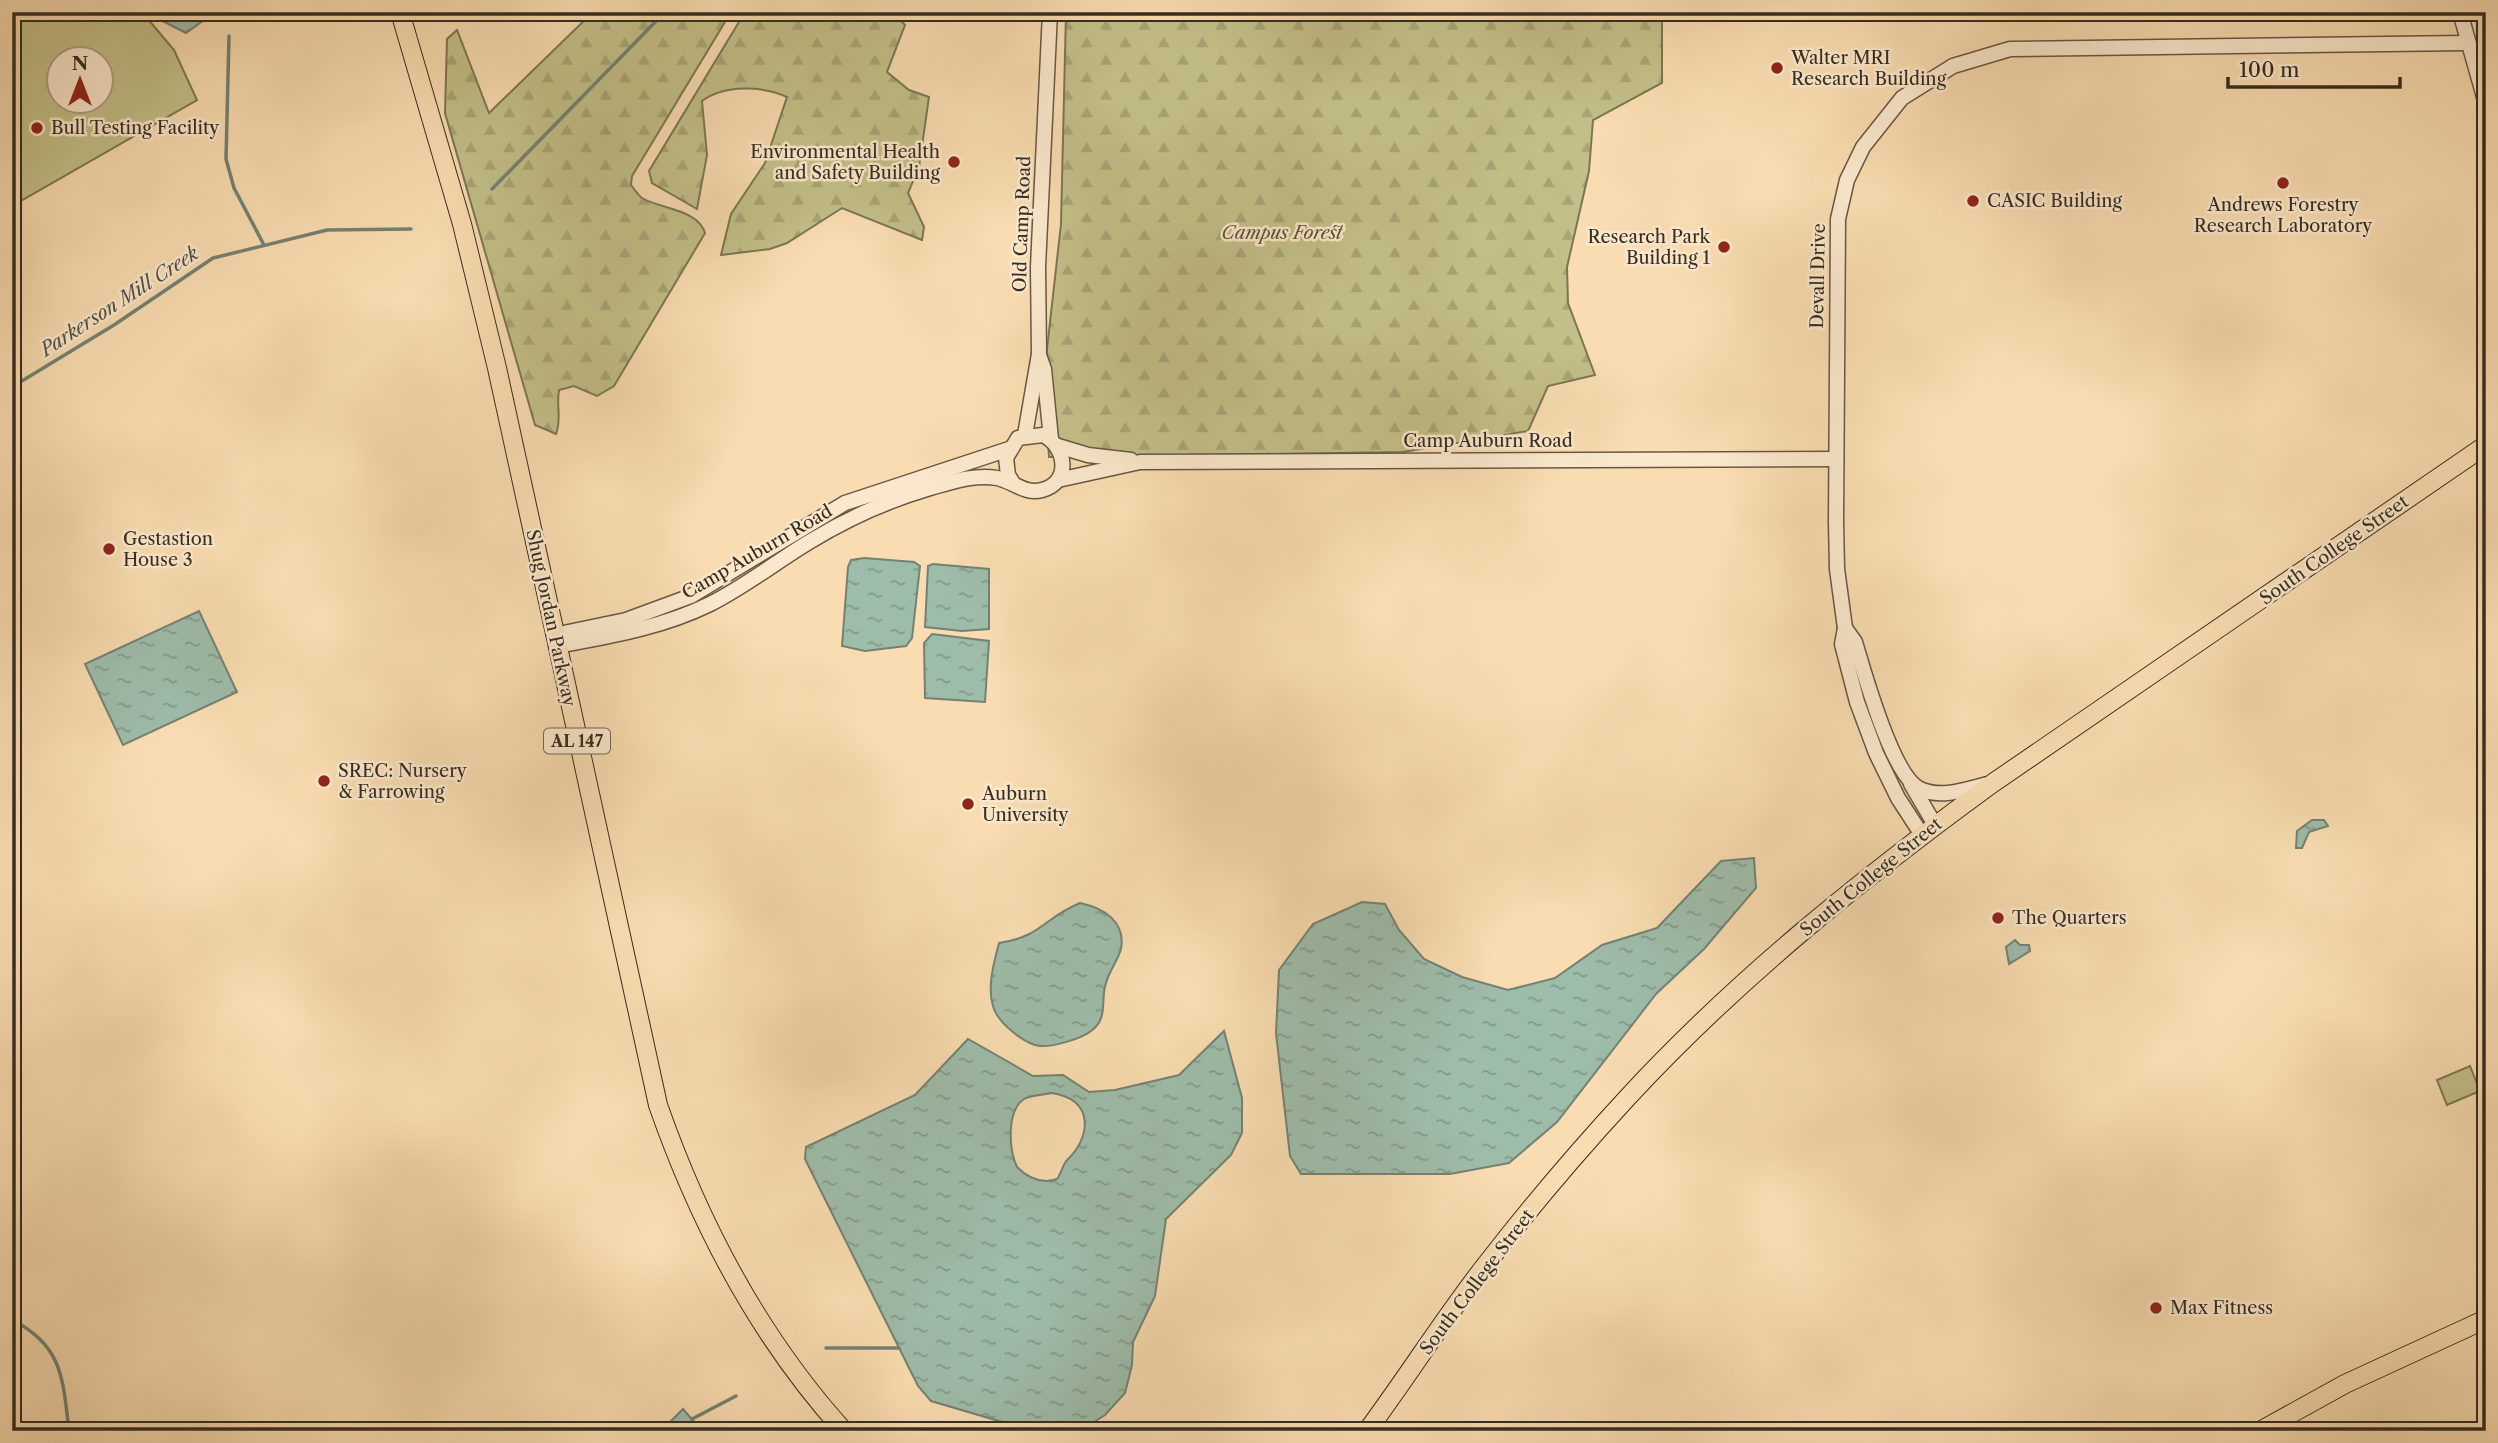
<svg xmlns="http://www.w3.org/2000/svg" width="2498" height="1443" font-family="'Libre Caslon Text',serif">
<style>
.green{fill:#c3bf88;stroke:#7c7654;stroke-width:2;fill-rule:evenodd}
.forest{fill:url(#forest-firs);stroke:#7c7654;stroke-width:2}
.water{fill:url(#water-ripples);stroke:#748273;stroke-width:2;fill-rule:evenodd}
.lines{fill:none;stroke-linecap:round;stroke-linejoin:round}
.stream{stroke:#748273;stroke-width:3.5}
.minor-casing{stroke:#675844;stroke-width:17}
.major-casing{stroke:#362c20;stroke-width:20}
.minor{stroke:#fbe8cc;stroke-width:14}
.major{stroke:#f9dcb1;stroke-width:18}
.poi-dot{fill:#8f2418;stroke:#fbe8cc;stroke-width:2.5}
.labels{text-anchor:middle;stroke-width:5;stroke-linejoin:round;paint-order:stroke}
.shield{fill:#fbe8cc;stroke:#716454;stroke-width:2}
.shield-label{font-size:16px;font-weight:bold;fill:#362c20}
.poi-label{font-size:18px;fill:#362c20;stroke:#fbe8cc;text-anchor:start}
.street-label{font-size:18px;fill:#362c20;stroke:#fbe8cc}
.park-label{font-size:18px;font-style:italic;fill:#59513a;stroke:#fbe8cc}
.water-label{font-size:19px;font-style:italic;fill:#505042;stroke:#fbe8cc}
</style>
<defs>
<pattern id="forest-firs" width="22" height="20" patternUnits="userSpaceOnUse" patternTransform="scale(1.75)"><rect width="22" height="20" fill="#c3bf88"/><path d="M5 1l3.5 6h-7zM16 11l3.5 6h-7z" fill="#a8a475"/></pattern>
<pattern id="water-ripples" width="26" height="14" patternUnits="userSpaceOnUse" patternTransform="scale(1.75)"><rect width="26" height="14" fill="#9ebcaa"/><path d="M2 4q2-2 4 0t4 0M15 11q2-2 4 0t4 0" fill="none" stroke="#82998a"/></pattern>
</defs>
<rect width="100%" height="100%" fill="#f9dcb1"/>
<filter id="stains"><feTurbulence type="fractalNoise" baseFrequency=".00286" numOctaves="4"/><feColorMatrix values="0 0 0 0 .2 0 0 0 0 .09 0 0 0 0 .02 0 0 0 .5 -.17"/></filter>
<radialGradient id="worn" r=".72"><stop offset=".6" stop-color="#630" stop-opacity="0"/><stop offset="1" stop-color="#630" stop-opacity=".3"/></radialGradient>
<!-- green -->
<g class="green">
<path d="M12,12H142L174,50L197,100L12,206ZM60,60H102V102H60Z"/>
<polygon points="2470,1066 2480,1091 2447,1105 2437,1080"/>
</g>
<!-- forest -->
<g class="forest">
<path d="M593,12H731L632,176L631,185C634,189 638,195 642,198C660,209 698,209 705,233L614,386L597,396L574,386L559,390C556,406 562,419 556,434L535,425L445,113L447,39L457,30L489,113Z"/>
<path d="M745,12H893L905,25L887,72L909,90L929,97L919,167L908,193L924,227L922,240L842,208L787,243L770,249L721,255L731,214L765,163L787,97C763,86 725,84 702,101L707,155L697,209L652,183L649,171Z"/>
<polygon points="1066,12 1662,12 1662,83 1593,120 1589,171 1567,267 1568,303 1595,375 1548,386 1528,431 1403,452 1049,457 1044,376 1061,224"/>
</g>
<!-- water -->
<g class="water">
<polygon points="145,12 215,12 186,33"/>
<polygon points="864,558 914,562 920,566 912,638 906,646 865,651 842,646 848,567 851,560"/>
<polygon points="933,564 989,569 989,629 962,631 925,627 928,566"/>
<polygon points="199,611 237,692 123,745 85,664"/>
<polygon points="932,634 989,641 985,702 925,698 924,643"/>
<polygon points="2312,820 2324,820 2328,826 2309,832 2302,848 2296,848 2297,831"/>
<polygon points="1754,858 1756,888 1704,949 1656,994 1557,1122 1509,1163 1450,1174 1301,1174 1290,1156 1276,1033 1279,970 1313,924 1362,902 1385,904 1399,930 1424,959 1462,977 1508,990 1555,978 1602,945 1657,928 1721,861"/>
<path d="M1080,903C1103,908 1126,921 1121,949C1118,960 1109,971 1106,983C1100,1000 1109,1018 1091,1031C1081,1039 1053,1047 1040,1046C1024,1044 997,1022 993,1006C987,987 994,962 999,943C1041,937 1045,917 1080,903Z"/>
<polygon points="2015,940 2020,945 2029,945 2030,951 2009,964 2006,947"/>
<path d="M1224,1031L1242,1098V1133L1231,1155L1166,1219L1155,1296L1133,1342L1132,1365L1125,1393L1105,1415L1080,1431H1033L931,1401L918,1386L805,1159L806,1147L915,1095L968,1039L1033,1076L1063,1075L1089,1092L1115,1090L1179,1075ZM1051,1093C1094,1098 1092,1137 1067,1160C1063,1164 1061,1174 1057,1179C1042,1184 1028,1178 1017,1167C1009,1150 1006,1111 1024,1099C1030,1095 1044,1095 1051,1093Z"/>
<polygon points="683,1409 702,1431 661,1431"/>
</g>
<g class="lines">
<!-- stream -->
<g class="stream">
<polyline points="229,36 226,159 234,188 264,245"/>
<polyline points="492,189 665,12"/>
<polyline points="12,387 114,325 213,258 327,230 411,229"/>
<path d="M12,1320C63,1345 63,1380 69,1431"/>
<polyline points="826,1348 899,1348"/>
<polyline points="692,1419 736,1396"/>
</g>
<defs>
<g id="minor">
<polyline points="2460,12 2486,104"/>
<polyline points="1039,355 1044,369 1051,439"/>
<polyline points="1025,435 1039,354 1038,267 1050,12"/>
<polyline points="1058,446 1088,455 1131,460"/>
<polyline points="1058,480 1140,462 1836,459"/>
<path d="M1845,628L1855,642C1864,672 1892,776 1920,789C1942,799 1966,789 1988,784"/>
<polyline points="554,635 626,620 691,596 845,503 1009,449"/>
<path d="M557,646C610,636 661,628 710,604C744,587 776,562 809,542C845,520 889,500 930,488C952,482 974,474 997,478C1013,481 1025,495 1042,490C1072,482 1066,446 1043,435L1018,438L1006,458L1008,475L1013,483"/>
<polyline points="1911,784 1935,825"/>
<polyline points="1922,835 1898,798 1876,753 1857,702 1842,644 1845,628 1837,569 1836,522 1838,219 1847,180 1863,147 1902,98 1953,66 2010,49 2466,43"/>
</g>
<g id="major">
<path d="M400,12L462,224L497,368L658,1105C700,1225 758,1336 844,1431"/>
<path d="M1367,1431C1407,1377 1443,1320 1484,1267C1529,1209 1578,1151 1628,1097C1737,979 1864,877 1993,783L2486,445"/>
<polyline points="2260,1431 2345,1384 2486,1319"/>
</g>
</defs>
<!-- minor casing -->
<use href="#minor" class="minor-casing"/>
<!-- major casing -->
<use href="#major" class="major-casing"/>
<!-- minor -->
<use href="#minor" class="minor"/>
<!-- major -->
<use href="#major" class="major"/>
</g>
<!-- markers -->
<g class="poi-dot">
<circle cx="1777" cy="68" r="7"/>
<circle cx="37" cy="128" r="7"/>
<circle cx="954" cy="162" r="7"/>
<circle cx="2283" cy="183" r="7"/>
<circle cx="1973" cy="201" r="7"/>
<circle cx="1724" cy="247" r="7"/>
<circle cx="109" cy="549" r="7"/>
<circle cx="324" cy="781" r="7"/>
<circle cx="968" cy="804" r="7"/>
<circle cx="1998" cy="918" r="7"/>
<circle cx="2156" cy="1308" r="7"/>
</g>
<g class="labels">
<!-- shield labels -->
<rect class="shield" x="544" y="728.5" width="66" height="25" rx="5"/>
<g class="shield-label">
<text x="577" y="747">AL 147</text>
</g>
<!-- poi labels -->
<g class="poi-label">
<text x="1791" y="64">Walter MRI<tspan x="1791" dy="21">Research Building</tspan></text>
<text x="51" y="134">Bull Testing Facility</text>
<text x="940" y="158" text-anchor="end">Environmental Health<tspan x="940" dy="21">and Safety Building</tspan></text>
<text x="1987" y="207">CASIC Building</text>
<text x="2283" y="211" text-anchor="middle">Andrews Forestry<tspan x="2283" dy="21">Research Laboratory</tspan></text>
<text x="1710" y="243" text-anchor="end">Research Park<tspan x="1710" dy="21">Building 1</tspan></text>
<text x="123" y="545">Gestastion<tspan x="123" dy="21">House 3</tspan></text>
<text x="338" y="777">SREC: Nursery<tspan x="338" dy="21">&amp; Farrowing</tspan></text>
<text x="982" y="800">Auburn<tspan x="982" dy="21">University</tspan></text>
<text x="2012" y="924">The Quarters</text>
<text x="2170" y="1314">Max Fitness</text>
</g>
<!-- street labels -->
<g class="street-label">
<text transform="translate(1022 224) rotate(-88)" y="6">Old Camp Road</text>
<text transform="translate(1818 276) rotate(-89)" y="6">Devall Drive</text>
<text x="1488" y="447">Camp Auburn Road</text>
<text transform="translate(2334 550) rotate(-35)" y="6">South College Street</text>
<text transform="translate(757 552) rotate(-30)" y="6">Camp Auburn Road</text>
<text transform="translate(551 618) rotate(78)" y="6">Shug Jordan Parkway</text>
<text transform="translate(1871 877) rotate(-39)" y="6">South College Street</text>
<text transform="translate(1477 1282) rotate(-53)" y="6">South College Street</text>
</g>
<!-- park labels -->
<g class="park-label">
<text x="1282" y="239">Campus Forest</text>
</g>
<!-- water labels -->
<g class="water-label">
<text transform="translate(119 301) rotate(-33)" y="7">Parkerson Mill Creek</text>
</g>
</g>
<!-- margin -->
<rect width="2498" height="1443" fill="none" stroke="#f9dcb1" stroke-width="42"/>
<rect x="14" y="14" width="2470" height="1415" fill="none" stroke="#362c20" stroke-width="3.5"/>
<rect x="21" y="21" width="2456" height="1401" fill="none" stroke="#362c20" stroke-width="2"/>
<!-- north arrow -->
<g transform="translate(80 80)"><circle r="33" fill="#fbe8cc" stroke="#ac9d87" stroke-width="2"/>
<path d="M0-5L12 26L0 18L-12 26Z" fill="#8f2418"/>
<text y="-10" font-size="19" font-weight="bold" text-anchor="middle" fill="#362c20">N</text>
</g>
<!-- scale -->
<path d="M2228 77v10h172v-10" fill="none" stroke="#362c20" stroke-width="3.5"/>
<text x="2239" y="77" font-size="21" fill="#362c20" stroke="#fbe8cc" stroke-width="5" paint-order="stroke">100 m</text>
<rect width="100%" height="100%" filter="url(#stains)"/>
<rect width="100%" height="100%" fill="url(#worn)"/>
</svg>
